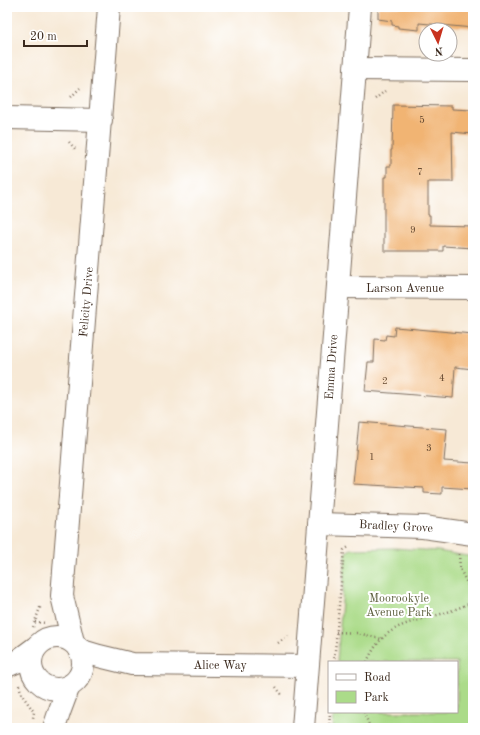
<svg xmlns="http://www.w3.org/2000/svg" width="480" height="735" font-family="'Old Standard TT',serif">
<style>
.green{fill:#abdb89;stroke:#738254}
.building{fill:#f1b473}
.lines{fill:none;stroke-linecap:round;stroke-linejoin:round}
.minor-casing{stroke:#7d6d5e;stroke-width:24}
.path{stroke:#7d6d5e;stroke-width:2.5;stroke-dasharray:1 3;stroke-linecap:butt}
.minor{stroke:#fff;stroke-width:22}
.labels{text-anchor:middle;stroke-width:4;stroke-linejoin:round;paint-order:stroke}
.number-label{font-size:10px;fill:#684c33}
.street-label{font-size:12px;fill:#3b2a1e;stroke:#fff}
.park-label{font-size:12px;fill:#5d5f3e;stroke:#fff}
</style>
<rect width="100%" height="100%" fill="#fff"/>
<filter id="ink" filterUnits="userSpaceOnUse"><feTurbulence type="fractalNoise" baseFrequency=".025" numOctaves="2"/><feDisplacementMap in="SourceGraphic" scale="8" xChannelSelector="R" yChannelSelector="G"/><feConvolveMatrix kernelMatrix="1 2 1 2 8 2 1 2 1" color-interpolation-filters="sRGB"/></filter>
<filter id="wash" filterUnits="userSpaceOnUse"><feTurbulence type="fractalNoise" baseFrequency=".012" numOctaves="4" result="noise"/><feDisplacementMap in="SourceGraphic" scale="16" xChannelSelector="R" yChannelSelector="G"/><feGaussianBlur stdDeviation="0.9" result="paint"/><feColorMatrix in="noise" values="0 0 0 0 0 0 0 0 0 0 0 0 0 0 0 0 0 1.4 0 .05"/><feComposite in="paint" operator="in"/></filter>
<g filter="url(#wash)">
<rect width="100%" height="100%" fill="#f7e9d6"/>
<!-- green -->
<polygon class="green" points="394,548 438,551 473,557 473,728 332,728 333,712 457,712 457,662 337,662 346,552 351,549"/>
<g id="blocks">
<!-- building -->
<g class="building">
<polygon points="378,7 473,7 473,28 419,23 419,30 398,28 398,26 392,25 392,21 378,19"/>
<polygon points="393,105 452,106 452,109 473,110 473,134 452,132 453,182 428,182 428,215 430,215 430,225 473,226 473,248 443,246 443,251 384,251 384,177 387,177 387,166 391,166 391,150 392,150"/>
<polygon points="395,327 473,334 473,369 455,367 453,398 365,391 368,362 374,362 375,339 385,340 386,335 394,336"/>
<polygon points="359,422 447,429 444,461 473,463 473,489 442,487 442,494 424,493 424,488 353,484"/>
</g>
</g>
</g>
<g filter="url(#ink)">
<use href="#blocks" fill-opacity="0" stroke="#7d6d5e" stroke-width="1"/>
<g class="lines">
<defs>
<g id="minor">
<polyline points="355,69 473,70"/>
<polyline points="7,118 101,120"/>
<polyline points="338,287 473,288"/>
<polyline points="319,524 423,527 473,534"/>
<circle cx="57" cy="663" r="26"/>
<polyline points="73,642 62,596 109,7"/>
<polyline points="79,650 99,656 132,664 307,666"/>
<polyline points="7,666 16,662 35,648"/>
<polyline points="54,728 60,710 69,686"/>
<polyline points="303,728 360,7"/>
</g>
</defs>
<!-- minor casing -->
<use href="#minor" class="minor-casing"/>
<!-- path -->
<g class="path">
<polyline points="71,97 80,88"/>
<polyline points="375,99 385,91"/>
<polyline points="69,142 76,150"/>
<polyline points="459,554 460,569 473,595"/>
<polyline points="35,622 46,623"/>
<polyline points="33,627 41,605"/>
<polyline points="336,632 358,633 381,639"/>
<polyline points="278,643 288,636"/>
<polyline points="334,662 344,550 349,547"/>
<path d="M367,662C383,625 406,624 441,614C452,611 463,606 473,602"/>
<polyline points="19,685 22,695 34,712 33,718"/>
<polyline points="276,687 283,696"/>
<polyline points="364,712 370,728"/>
<polyline points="329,728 330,712"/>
</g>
<!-- minor -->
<use href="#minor" class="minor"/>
</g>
</g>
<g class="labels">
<!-- number labels -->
<g class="number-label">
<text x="422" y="123">5</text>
<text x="420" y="175">7</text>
<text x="413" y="233">9</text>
<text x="442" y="381">4</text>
<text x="385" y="384">2</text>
<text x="429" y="451">3</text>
<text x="372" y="460">1</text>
</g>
<!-- street labels -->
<g class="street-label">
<text x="405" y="292">Larson Avenue</text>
<text transform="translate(86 302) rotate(-85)" y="4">Felicity Drive</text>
<text transform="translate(331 367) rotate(-86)" y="4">Emma Drive</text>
<text transform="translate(396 526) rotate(3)" y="4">Bradley Grove</text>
<text x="220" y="669">Alice Way</text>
</g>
<!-- park labels -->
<g class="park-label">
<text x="399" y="602">Moorookyle<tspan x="399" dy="14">Avenue Park</tspan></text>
</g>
</g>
<!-- margin -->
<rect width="480" height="735" fill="none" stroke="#fff" stroke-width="24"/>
<!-- legend -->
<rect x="328" y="661" width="130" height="52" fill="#ffffff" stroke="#b1aaa5"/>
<rect x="336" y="674" width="20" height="6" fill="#ffffff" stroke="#b1aaa5"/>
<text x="364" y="681" font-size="12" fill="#3b2a1e">Road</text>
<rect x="336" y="691" width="20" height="12" fill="#abdb89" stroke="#b1aaa5"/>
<text x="364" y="701" font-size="12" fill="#3b2a1e">Park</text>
<!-- north arrow -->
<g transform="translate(438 42) rotate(175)"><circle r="19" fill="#ffffff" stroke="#b1aaa5"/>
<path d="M0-3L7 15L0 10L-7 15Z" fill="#c8321e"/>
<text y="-6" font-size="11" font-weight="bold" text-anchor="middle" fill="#3b2a1e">N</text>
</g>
<!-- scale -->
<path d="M24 40v6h63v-6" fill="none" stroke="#3b2a1e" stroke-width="2"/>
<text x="30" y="40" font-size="12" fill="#3b2a1e" stroke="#ffffff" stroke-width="3" paint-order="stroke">20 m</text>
</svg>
